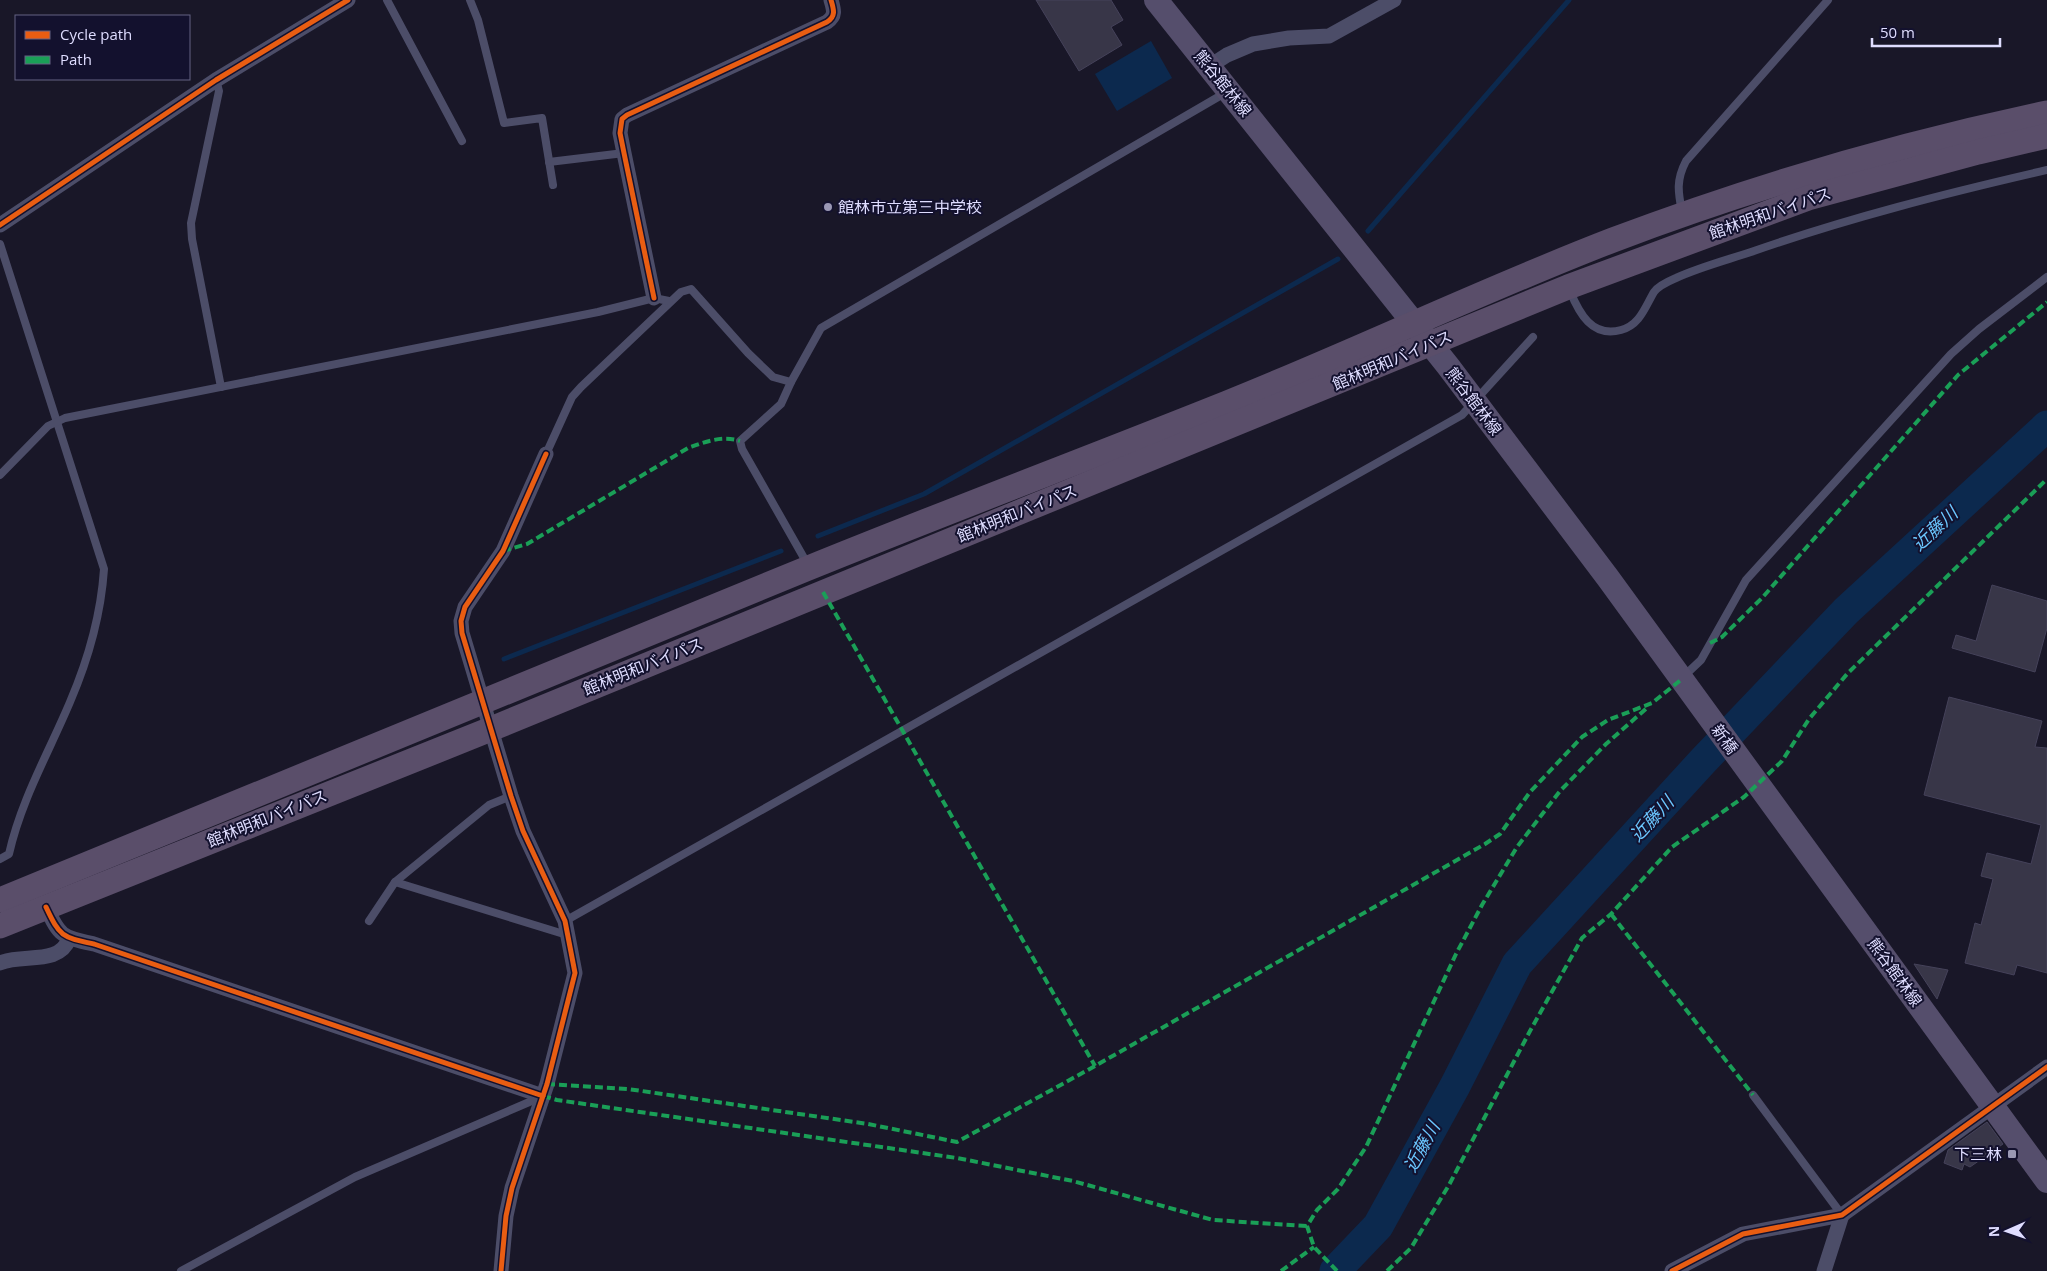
<svg xmlns="http://www.w3.org/2000/svg" width="2047" height="1271" font-family="'Open Sans','Noto Sans JP',sans-serif">
<style>
.water{fill:#0c294e}
.lines{fill:none;stroke-linecap:round;stroke-linejoin:round}
.stream{stroke:#0c294e;stroke-width:5}
.river{stroke:#0c294e;stroke-width:31}
.building{fill:#383648;stroke:#45425a}
.service{stroke:#4c4d68;stroke-width:8}
.minor{stroke:#4c4d68;stroke-width:15}
.primary{stroke:#554e6c;stroke-width:24}
.trunk{stroke:#5a4e6a;stroke-width:25}
.quiet{stroke:#1a9f57;stroke-width:4;stroke-dasharray:8 4;stroke-linecap:butt}
.cycleway-casing{stroke:#13112e;stroke-width:8}
.cycleway{stroke:#e95d12;stroke-width:5}
.poi-dot{fill:#9a98b4;stroke:#13112e;stroke-width:2}
.labels{text-anchor:middle;stroke-width:4;stroke-linejoin:round;paint-order:stroke}
.street-label{font-size:16px;fill:#dfddff;stroke:#13112e}
.poi-label{font-size:16px;fill:#dfddff;stroke:#13112e;text-anchor:start}
.water-label{font-size:18px;font-style:italic;fill:#6bc7ff;stroke:#13112e}
</style>
<rect width="100%" height="100%" fill="#191728"/>
<!-- water -->
<polygon class="water" points="1151,41 1172,78 1117,111 1095,74"/>
<g class="lines">
<!-- stream -->
<g class="stream">
<polyline points="1368,231 1569,0"/>
<polyline points="818,536 924,494 1338,259"/>
<polyline points="504,659 781,551"/>
</g>
<!-- river -->
<polyline class="river" points="1335,1271 1378,1226 1455,1086 1517,964 1702,762 1846,611 2047,426"/>
</g>
<!-- building -->
<g class="building">
<polygon points="1036,0 1111,0 1123,20 1111,27 1122,45 1079,71"/>
<polygon points="1992,585 2047,601 2047,628 2035,672 1952,648 1956,635 1976,641"/>
<polygon points="1949,697 2042,721 2035,747 2047,748 2047,973 2017,965 2014,975 1965,963 1975,923 1981,925 1993,879 1981,876 1987,853 2031,864 2041,825 1924,795"/>
<polygon points="1914,964 1948,970 1937,999"/>
<polygon points="1987,1122 2003,1144 1970,1167 1964,1164 1962,1170 1944,1163 1948,1150"/>
</g>
<g class="lines">
<!-- service -->
<g class="service">
<polyline points="387,0 462,141"/>
<polyline points="470,0 478,20 504,123 542,118 553,185"/>
<polyline points="216,80 219,91 191,223 192,239 221,387"/>
<polyline points="549,162 624,153"/>
<path d="M1682,212C1678,192 1676,180 1686,161L1828,0"/>
<path d="M0,244L104,569C101,614 88,660 70,702C49,752 21,800 9,854L0,859"/>
<path d="M1570,291C1579,313 1592,338 1621,330C1640,325 1645,307 1654,292C1659,285 1669,281 1676,278C1700,267 1727,260 1751,252C1848,218 1947,193 2047,170"/>
<polyline points="546,454 572,397 581,387 681,292 691,289 748,353 773,377 791,382"/>
<polyline points="0,475 48,426 65,418 598,312 654,298 669,301"/>
<polyline points="808,565 742,449 740,441 781,404 791,382 821,328 1225,93"/>
<polyline points="1683,677 1701,660 1746,580 1951,354 1979,329 2047,277"/>
<polyline points="395,882 567,935"/>
<polyline points="369,921 395,882 489,805 511,796"/>
<polyline points="565,921 1462,415 1533,337"/>
<polyline points="1753,1095 1842,1215"/>
<polyline points="181,1271 355,1177 541,1097"/>
</g>
<!-- minor -->
<g class="minor">
<polyline points="1210,66 1227,55 1253,44 1289,38 1329,36 1394,0"/>
<polyline points="0,225 216,80 348,0"/>
<path d="M654,298L624,153L620,133L622,119L627,115L827,22C836,16 834,10 831,0"/>
<path d="M46,907C60,937 62,937 94,944L543,1096"/>
<path d="M0,963C22,953 59,966 69,939"/>
<polyline points="501,1271 506,1216 512,1188 547,1084 575,973 565,921 523,831 511,796 462,633 461,621 465,607 503,551 546,454"/>
<polyline points="1672,1271 1743,1234 1842,1215 2047,1067"/>
<polyline points="1824,1271 1842,1215"/>
</g>
<!-- primary -->
<polyline class="primary" points="1156,0 1448,366 1608,578 2047,1181"/>
<!-- trunk -->
<g class="trunk">
<path d="M0,900C269,791 537,679 806,569C946,512 1087,459 1227,403C1357,351 1483,290 1613,240C1753,187 1900,144 2047,113"/>
<polyline points="0,926 491,729 1568,287 1808,198 1978,152 2047,136"/>
</g>
<!-- quiet -->
<g class="quiet">
<path d="M503,551L527,544L688,448C705,442 722,435 740,441"/>
<polyline points="823,592 1095,1066"/>
<polyline points="1710,643 1722,637 1762,598 1958,375 2047,302"/>
<polyline points="1611,914 1753,1095"/>
<polyline points="547,1084 628,1089 868,1124 957,1142 1095,1066 1485,844 1500,834 1530,792 1582,737 1608,720 1652,703 1682,679"/>
<polyline points="543,1096 557,1100 957,1158 1073,1181 1213,1220 1307,1226"/>
<polyline points="1281,1271 1314,1247"/>
<polyline points="1337,1271 1314,1247 1307,1226 1317,1210 1338,1189 1366,1147 1456,954 1482,905 1517,847 1560,791 1606,744 1648,707"/>
<polyline points="1387,1271 1411,1248 1449,1185 1530,1031 1582,938 1611,914 1672,847 1744,797 1782,761 1809,719 1847,674 2047,479"/>
</g>
<defs>
<g id="cycleway">
<polyline points="0,225 216,80 348,0"/>
<path d="M654,298L624,153L620,133L622,119L627,115L827,22C836,16 834,10 831,0"/>
<path d="M46,907C60,937 62,937 94,944L543,1096"/>
<polyline points="501,1271 506,1216 512,1188 547,1084 575,973 565,921 523,831 511,796 462,633 461,621 465,607 503,551 546,454"/>
<polyline points="1672,1271 1743,1234 1842,1215 2047,1067"/>
</g>
</defs>
<!-- cycleway casing -->
<use href="#cycleway" class="cycleway-casing"/>
<!-- cycleway -->
<use href="#cycleway" class="cycleway"/>
</g>
<!-- markers -->
<g class="poi-dot">
<circle cx="828" cy="207" r="5"/>
<rect x="2007" y="1149" width="10" height="10" rx="2.5"/>
</g>
<g class="labels">
<!-- street labels -->
<g class="street-label">
<text transform="translate(1223 83) rotate(51)" y="6">熊谷館林線</text>
<text transform="translate(1770 213) rotate(-19)" y="6">館林明和バイパス</text>
<text transform="translate(1392 360) rotate(-23)" y="6">館林明和バイパス</text>
<text transform="translate(1474 401) rotate(53)" y="6">熊谷館林線</text>
<text transform="translate(1017 513) rotate(-22)" y="6">館林明和バイパス</text>
<text transform="translate(643 666) rotate(-22)" y="6">館林明和バイパス</text>
<text transform="translate(1725 739) rotate(54)" y="6">新橋</text>
<text transform="translate(267 818) rotate(-22)" y="6">館林明和バイパス</text>
<text transform="translate(1895 972) rotate(54)" y="6">熊谷館林線</text>
</g>
<!-- poi labels -->
<g class="poi-label">
<text x="838" y="213">館林市立第三中学校</text>
<text x="2002" y="1160" text-anchor="end">下三林</text>
</g>
<!-- water labels -->
<g class="water-label">
<text transform="translate(1935 529) rotate(-43)" y="6">近藤川</text>
<text transform="translate(1652 819) rotate(-47)" y="6">近藤川</text>
<text transform="translate(1422 1147) rotate(-61)" y="6">近藤川</text>
</g>
</g>
<!-- legend -->
<rect x="15" y="15" width="175" height="65" fill="#13112e" stroke="#656382"/>
<rect x="25" y="31" width="25" height="8" fill="#e95d12" stroke="#656382"/>
<text x="60" y="40" font-size="15" fill="#dfddff">Cycle path</text>
<rect x="25" y="56" width="25" height="8" fill="#1a9f57" stroke="#656382"/>
<text x="60" y="65" font-size="15" fill="#dfddff">Path</text>
<!-- north arrow -->
<g transform="translate(2007 1231) rotate(268)" stroke="#13112e" stroke-width="4" paint-order="stroke">
<path d="M0-4L9 19L0 12L-9 19Z" fill="#dfddff"/>
<text y="-8" font-size="14" font-weight="bold" text-anchor="middle" fill="#dfddff">N</text>
</g>
<!-- scale -->
<path d="M1872 38v8h128v-8" fill="none" stroke="#dfddff" stroke-width="2.5"/>
<text x="1880" y="38" font-size="15" fill="#dfddff" stroke="#13112e" stroke-width="4" paint-order="stroke">50 m</text>
</svg>
